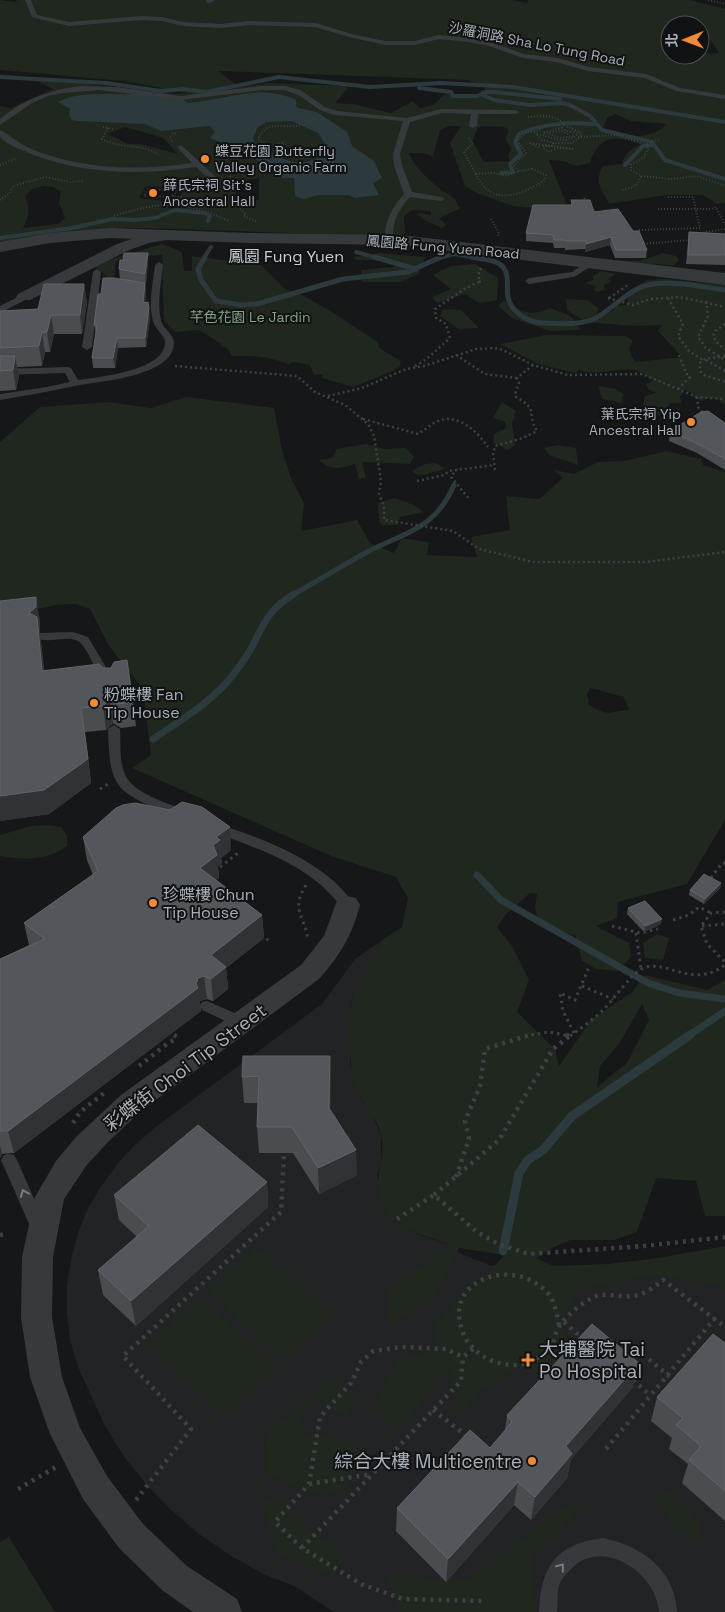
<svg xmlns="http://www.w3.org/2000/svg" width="725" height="1612" font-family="'Space Grotesk','Noto Sans TC',sans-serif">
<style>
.built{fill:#222325}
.green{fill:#1f271e;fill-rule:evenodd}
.water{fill:#2c393d;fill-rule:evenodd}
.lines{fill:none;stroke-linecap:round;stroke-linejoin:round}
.stream-far3{stroke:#2c393d;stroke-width:4}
.stream-far2{stroke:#2c393d;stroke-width:5}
.stream-far1{stroke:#2c393d;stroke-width:7}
.stream{stroke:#2c393d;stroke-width:9}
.path-far3{stroke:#3d4144;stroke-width:2;stroke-dasharray:1 2;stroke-linecap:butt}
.path-far2{stroke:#3d4144;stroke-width:2.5;stroke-dasharray:2 3;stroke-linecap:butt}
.path-far1{stroke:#3d4144;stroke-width:3;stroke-dasharray:2.5 4;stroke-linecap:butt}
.path{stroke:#3d4144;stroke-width:4.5;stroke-dasharray:3 5;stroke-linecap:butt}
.service{fill:#373a3d;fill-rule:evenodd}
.minor{fill:#373a3d;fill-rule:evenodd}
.tertiary{fill:#373a3d;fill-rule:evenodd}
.wall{fill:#494d50}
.shaded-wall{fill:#303335}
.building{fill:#53575b;stroke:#61656a}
.oneway{stroke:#757b81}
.poi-dot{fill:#f38a34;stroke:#111213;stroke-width:2}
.labels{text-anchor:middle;stroke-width:4;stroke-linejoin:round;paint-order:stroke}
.far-street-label{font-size:14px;fill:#a8b1b8;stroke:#111213}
.far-poi-label{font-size:14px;fill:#a8b1b8;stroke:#111213;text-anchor:start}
.far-park-label{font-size:14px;fill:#85a47f;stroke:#111213}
.far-quarter-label{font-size:16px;fill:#c9cfd4;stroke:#111213}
.poi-label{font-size:16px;fill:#a8b1b8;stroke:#111213;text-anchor:start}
.near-street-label{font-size:19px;fill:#a8b1b8;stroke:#111213}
.near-poi-label{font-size:19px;fill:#a8b1b8;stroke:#111213;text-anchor:start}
</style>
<rect width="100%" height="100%" fill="#161718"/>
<!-- built -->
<polygon class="built" points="381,941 350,1004 350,1065 362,1100 371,1111 381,1136 381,1163 377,1176 381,1202 395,1221 417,1234 456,1247 455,1251 489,1265 553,1275 725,1260 725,1612 334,1612 294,1586 265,1575 231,1556 199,1534 171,1510 146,1484 123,1455 105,1426 78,1367 70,1340 67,1312 67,1285 71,1259 78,1233 88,1208 102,1185 118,1163 136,1144 157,1126 322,1004 355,959"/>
<!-- green -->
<g class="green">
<path d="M0,0L16,2L17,0H513L527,3L528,0H689L725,9V203L717,204L703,195H666L609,204C602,188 593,183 603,166L622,164C624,154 632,148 641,144C617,135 598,135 590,163L576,166L563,161L549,160L568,208L546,209L513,206L477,193L465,186L450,143L461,126H449L440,130L433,157L424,153H409C413,165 429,180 439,188C447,195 456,196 458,206L461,208L439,218L446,225L442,228L424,220L417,214L421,213L431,215V211L413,210L404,216L405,237L176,229L111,228L0,244V106L10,108L53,89L37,81L0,78V74L177,94L188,93L124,81L0,70ZM670,25H700V35L708,36L719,53L710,54L700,50V55H670V39L663,36L670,32ZM218,71L468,80L485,87V90H481V94H445L433,105L420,108L413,101L391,113L353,104L335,103L348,88L346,86L267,83L211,92L192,93L238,86ZM615,114L631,121L667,124C650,141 622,138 603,128L607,118ZM482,126L504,127L508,129V133L505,138L511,149L508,155L509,161L488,162L483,161L473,141L477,129ZM125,127L163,138L178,154L141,144H128L108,134ZM259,178V200L250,201L235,196L239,182ZM43,186L53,187L61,192L59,203L65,218L61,222L57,224L23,228C29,216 31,209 25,197L31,190ZM146,186L184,189L180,196L183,197L181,203L139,198Z"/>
<path d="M162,244L182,252L184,271H192V256L261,265L285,289L302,295L332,312L378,342L379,348L401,361L400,365L393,371L353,387L322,378L323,374L314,375L310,365L292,362L289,365C271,356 252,356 232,356L227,348L220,346L221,344L199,330L175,332L164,321L162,255L121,258L116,262L114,277L110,279L95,267L108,260Z"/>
<polygon points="380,253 425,257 419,274 401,282 362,282 361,270 393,267 397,261 357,260 353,257"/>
<polygon points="663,253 676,256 679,259 674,266 657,264 644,267 614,260 639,261"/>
<polygon points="475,264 498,278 497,300 479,303 465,294 437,303 432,297 451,289 433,275 451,266"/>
<polygon points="601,271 616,274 608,279 611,282 604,285 605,290 597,292 594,290 596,286 585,283 593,280 593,276"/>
<path d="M664,279L725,285V405L717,399L706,398L702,401L692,397L694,394L682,389L683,393L680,396L682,403H670L666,410H652L643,405L645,396L656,393L649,390L646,384L652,381C631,357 604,380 579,370L576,373L538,364L500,344L546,335L626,336L633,341L629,348L631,356L636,362L682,357L658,331L662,325L634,326L586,322L567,310L566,299L587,300L598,308L597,315L613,311L615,306L626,305L631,289L648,280Z"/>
<path d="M504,300C522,311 529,318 550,308L571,316L581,330L550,331L512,318L498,306Z"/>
<polygon points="443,309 461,310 479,328 459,329 440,316"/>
<polygon points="598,386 616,389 624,394 621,403 602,399"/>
<path d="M186,397L274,408L282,450L291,478L304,503L301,531L357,520L370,543L394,553L402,538L429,542L427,555L477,557L471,537L510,530L506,496L539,499L563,478L554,470L574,474L598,462L625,461L666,451L701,459L703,465L725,472V820L687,884L618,902L617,918L596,926L629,943L631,957L618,971L596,969L582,961L575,934L572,935L538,920L535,907L537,894L530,893L507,913L497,927L512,946L529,980L517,1012L555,1049L559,1066L592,1019L631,993L645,975L707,990L725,980V1216H705L696,1181L656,1178L637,1232L614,1240H571L552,1248L536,1258L554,1266L607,1264L658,1258L725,1246V1289L717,1285L658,1275L577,1289L561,1331L578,1345L543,1373L518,1367L481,1391L456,1421L449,1370L399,1430L373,1405L398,1361L437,1348L433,1325L505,1255L459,1248L435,1299L388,1326V1290L450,1245C429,1236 403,1233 387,1213C367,1186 387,1165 381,1136C378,1117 362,1104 355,1086C350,1073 347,1017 351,1004C353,995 375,950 381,942C385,936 396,931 402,927L408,898L396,877L331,856L132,768L151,755L143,689L109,646L90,609L75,604L56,605L0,618V442L40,407L107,402L151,408ZM590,688L624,697L629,710C607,712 609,717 588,704L589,701L587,695ZM642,1004L649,1020L627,1063L597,1087L600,1066L619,1044Z"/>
<polygon points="502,402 516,411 512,424 515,445 508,450 493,443 494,434 506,428 505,422 493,418"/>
<path d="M642,410L663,412C654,420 637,423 625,420L626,413Z"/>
<path d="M366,444L385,449L406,448L414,457L410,464L362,462L366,478L359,479L355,464C338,468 333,472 319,460L332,458L337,449Z"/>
<polygon points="557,445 576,448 578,465 549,455 544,448"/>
<polygon points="436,463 445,469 424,475 415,474 412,471 425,464"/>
<polygon points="395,498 414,505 424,512 400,517 398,525 382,525 379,521 378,503"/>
<path d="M47,825L61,827L67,836V846C49,861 21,860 0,856V835L31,826Z"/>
<polygon points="657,934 669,938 663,960 645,958 643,943"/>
<polygon points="256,1247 335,1313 286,1361 207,1292"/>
<polygon points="200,1297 278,1366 227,1417 149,1344"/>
<polygon points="334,1375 357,1398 346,1416 318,1399 300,1417 305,1434 347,1439 364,1454 346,1488 322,1497 265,1474 266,1435"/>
<polygon points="673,1489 701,1525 697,1541 679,1534 654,1497"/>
<polygon points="279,1495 305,1526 347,1555 333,1578 276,1552 261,1502"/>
<polygon points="590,1502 530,1556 537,1612 401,1612 397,1609 386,1574 463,1581 492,1564 567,1504"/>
<polygon points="9,1537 55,1612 0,1612 0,1542"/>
</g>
<!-- water -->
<path class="water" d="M143,93L182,99L188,103C224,100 262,83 296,100V106L298,108L317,112L347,132L352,146L374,161L382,178L373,183L379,195L355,198L349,195H318L304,199L295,196L294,178H283L268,164L256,160L254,154H245V152L210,138L215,132L210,126L161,131L145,124L79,121L72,120L69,116L70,109L58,102C84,89 113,97 143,93ZM292,121L318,133L327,147L325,155C296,171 279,158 255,142L253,138L258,127L267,122Z"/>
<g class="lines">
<!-- stream-far3 -->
<g class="stream-far3">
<polyline points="208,1 212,0"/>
<polyline points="0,77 106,83 161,91 183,89 206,92 279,77 370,87 441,83 513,87 725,122"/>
<polyline points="419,88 451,92 453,96 477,96 486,92 494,92 560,99"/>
<polyline points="483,95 494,100 530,105 562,103 570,105 590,116 602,130 652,142 665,160 725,179"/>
<polyline points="625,165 643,146 652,145"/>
<path d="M501,173L513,172L510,164L521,154L515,142L519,134C544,123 568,122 595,124"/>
<polyline points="0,238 72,228 113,219 135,220 155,218 175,210 204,213 210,216 208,221"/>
<polyline points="356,252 378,258"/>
<polyline points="204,258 211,247"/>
<polyline points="439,258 454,254 478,258"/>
</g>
<!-- stream-far2 -->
<g class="stream-far2">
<polyline points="205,257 198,269 201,280 216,301 241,305 257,304 343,279 408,272 441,257"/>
<polyline points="374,257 416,269"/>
<path d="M471,257C481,259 496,259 503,267C510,275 506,288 508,297C511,312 527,322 542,323C556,324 581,325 594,319C614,309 629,287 653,284C676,281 702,287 725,290"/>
<path d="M292,595C318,581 343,565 369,551C407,532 435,529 454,485"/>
</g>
<!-- stream-far1 -->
<g class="stream-far1">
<path d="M153,739C181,720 212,702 233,675C240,665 249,654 254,643C265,620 272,607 294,594"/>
<polyline points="477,875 501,900 648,983 679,993 725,999"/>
<polyline points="688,1036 725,1011"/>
</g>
<!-- stream -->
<polyline class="stream" points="503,1251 519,1173 528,1160 543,1150 572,1116 690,1035"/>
<!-- path-far3 -->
<g class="path-far3">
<polyline points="708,0 725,4"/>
<path d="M528,117C541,115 553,115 564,123L562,128"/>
<polyline points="564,125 580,132 581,136 578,137"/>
<polyline points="103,127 113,129"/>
<path d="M108,128L102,139C120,149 142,143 159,155"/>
<polyline points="572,129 578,133 575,136"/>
<path d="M549,134L560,138L575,136C560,146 552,136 536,134L542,140L553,143H571L581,137L615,135L647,145L649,147L644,157L631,165V170L641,176C638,187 632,188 621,190"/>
<polyline points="568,134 561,131 543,133 558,128 574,133"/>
<polyline points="469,138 472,144 464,152 476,174"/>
<polyline points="172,141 169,138 172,134 177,133"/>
<polyline points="554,143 552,146 574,149 554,148"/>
<polyline points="647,144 660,139"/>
<path d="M269,147L258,139C266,121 280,127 296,126C303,126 309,121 315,119"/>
<polyline points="539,147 529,143 552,146 543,146"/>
<polyline points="544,148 548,152 556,149"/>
<polyline points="233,158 285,142"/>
<polyline points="0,165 15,159"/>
<path d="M225,168C238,184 221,195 246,214L243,216L256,221"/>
<path d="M532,169L546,175L545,180C522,195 491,208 476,174L493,173L507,176L519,171Z"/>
<polyline points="519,171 514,166 526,153 517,141 527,132 536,132 545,126 560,125"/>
<polyline points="641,176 672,179 697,176 725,186"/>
<polyline points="173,196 177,190 148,189 144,196 181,197 176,205"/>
<polyline points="584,198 597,214"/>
<polyline points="0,200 9,194 13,186 45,177 70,182 83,181"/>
<polyline points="658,209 711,209 716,207 725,225"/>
<path d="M114,216C162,201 183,200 229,221"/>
<polyline points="491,219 499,233 498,236"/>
<polyline points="639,230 700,228 693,197 667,197"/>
<polyline points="708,234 706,232 725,229"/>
<polyline points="641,244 689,240"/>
</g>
<!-- path-far2 -->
<g class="path-far2">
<polyline points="479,282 484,280"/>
<polyline points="608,298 633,305 650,299 680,297 725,307"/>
<polyline points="609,298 628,285"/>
<polyline points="668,298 683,324 678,336 689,351 703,360"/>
<polyline points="706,301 708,316 698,337 706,348 725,360"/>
<polyline points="725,324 715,331 713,336 718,344 725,349"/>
<polyline points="456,355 485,374 517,378"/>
<polyline points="725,356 705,359 700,363 700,371 704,375 725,382"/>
<polyline points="706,360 725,371"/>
<polyline points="175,366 297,376 315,392 345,405 368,424 374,436 381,481 379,494 384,506 384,520 453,531 479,549 533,562 645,562 725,552"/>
<path d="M415,366C429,359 438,348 450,338L446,324L436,318L435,309L466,288L479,282V270L483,267"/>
<polyline points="678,389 690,377 686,373 679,355"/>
<polyline points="328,396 362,388 406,369 424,366 476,349 494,348 503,350 533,365 568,375 642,374 697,397 725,399"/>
<polyline points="697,397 698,407 704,414"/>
<path d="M363,419L418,434C425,430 431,424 438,421C458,413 478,432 488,447"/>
<polyline points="457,469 451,477 470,500"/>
<path d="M495,470L493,454L495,446L523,438L537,431C526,412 539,410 516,397L515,394L519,383L517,378L533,365"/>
<polyline points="417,481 444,475 449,471 494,465"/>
</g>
<!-- path-far1 -->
<g class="path-far1">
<polyline points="100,789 108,784"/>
<polyline points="215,871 238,853"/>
<polyline points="711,878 722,863 725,863"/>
<path d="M306,885C291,909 303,914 308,938"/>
<polyline points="725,912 711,913 701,926 707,944 725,962"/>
<polyline points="673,920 689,915 699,907 711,913"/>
<polyline points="612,926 640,933 658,929"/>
<polyline points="702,926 725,924"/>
<polyline points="636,933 641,969"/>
<polyline points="261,935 269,941"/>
<polyline points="582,986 613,999"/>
<polyline points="169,1031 176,1036"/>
<polyline points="574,1033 563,1011 560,993 575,1000 589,967"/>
<polyline points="525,1036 549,1032 570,1036"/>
<path d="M570,1036C581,1028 593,1020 603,1010C614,999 629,977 640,970C663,955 690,991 725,965"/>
</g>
<!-- path -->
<g class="path">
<polyline points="174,1035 178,1038"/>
<polyline points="566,1035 570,1036"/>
<polyline points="139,1066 168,1043 178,1038"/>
<polyline points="73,1123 80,1112 104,1093"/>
<polyline points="456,1177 469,1139 465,1121 480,1086 485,1049 530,1035"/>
<polyline points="434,1195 499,1140 553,1049 571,1035"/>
<polyline points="397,1219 434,1195 477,1232 498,1244 529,1254 644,1246 725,1237"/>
<polyline points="0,1235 5,1234"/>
<polyline points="564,1322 582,1338"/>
<path d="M559,1325C557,1316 555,1303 550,1296C519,1255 443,1277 462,1330C465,1340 471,1347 480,1354C492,1363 511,1368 527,1363C537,1360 548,1353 553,1343C555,1337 556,1330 560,1325C567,1315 581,1304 592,1298C604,1291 620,1298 633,1296C644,1295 654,1287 663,1280L725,1327"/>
<polyline points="473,1349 463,1357 446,1349 402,1347 373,1351 361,1362 351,1383 320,1417 309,1484 275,1522 302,1548 361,1584 403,1599 484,1601"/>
<polyline points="625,1356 634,1347 675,1381"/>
<polyline points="633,1380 651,1396"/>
<polyline points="433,1410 468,1437"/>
<polyline points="606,1449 715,1318"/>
<polyline points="309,1484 372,1474"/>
<polyline points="18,1489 56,1467"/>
<polyline points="136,1500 191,1429 123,1356 281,1212 284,1153"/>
<polyline points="302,1548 461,1381 463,1357"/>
</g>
<!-- service -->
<g class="service">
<polygon points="25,0 31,0 37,15 69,22 142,16 162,17 183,22 221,24 248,21 315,23 352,34 385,41 415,41 439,35 469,38 493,43 524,54 557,58 589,67 646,74 680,88 725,95 725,99 676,91 645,78 588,71 556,62 523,58 489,46 469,42 439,39 415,45 385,45 349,37 315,27 248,25 221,28 183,26 162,21 142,20 69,26 32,17"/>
<path d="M81,86L117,87L181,96L261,86H285L300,90L325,107L337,111L407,118L441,109L515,110L519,112L515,114H478L477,126L473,128L469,126L471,114L442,113L410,122L400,154L402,165L412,192L441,197L445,199L441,201L410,197C398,210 392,222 393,240L389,242L385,240C384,221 392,208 404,194L394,165L393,154L403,121L334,115L320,110L300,96L285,90H261L181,100L99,90L63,93L48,96L32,103L0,125V119C24,99 50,90 81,86Z"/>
<path d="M0,130C9,134 18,143 29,148C81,170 137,171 192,163L177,147L181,145L217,178L210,180L196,167C142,175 86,175 34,155C22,150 9,146 0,137Z"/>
<polygon points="600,261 604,264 603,266 590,267 574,277 529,284 525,281 529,278 572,272 585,263"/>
<path d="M159,262L163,265C161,284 157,302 161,321C164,330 175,335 174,344C172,377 99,381 75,386C50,391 25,396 0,400V394L47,387L70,382L65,373L0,375V369L68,367L71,368L78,380C99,377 162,371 165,344C166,335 155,330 153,321C148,302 153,284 155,265Z"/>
<polygon points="97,269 101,272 92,347 87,350 82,347 93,272"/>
<polygon points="24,294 27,295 27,299 0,313 0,306"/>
<path d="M73,632L88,637L113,679L111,682H103C97,673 86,645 78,641C66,634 45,646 35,636L41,633Z"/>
<path d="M114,725L120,729C121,743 119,759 124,772C131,794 171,804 190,812L192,815L190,818C181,821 170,813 161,810C111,791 110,780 108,729Z"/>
<path d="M216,824C260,836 330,864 354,905L352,908H342C311,865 260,850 212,831L210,828L212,825Z"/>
<polygon points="207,1001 246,1018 248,1022 246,1026 241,1028 236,1026 202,1010 200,1006 202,1002"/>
<polygon points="9,1154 14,1155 17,1160 46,1226 44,1231 38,1233 32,1231 30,1226 1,1160 4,1155"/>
<path d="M603,1538C642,1546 675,1570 677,1612H659C657,1573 602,1536 571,1569C565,1575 560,1580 558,1589C557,1596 558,1605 557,1612H539C541,1566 556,1544 603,1538Z"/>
</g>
<!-- minor -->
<g class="minor">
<polygon points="173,230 178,232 181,235 178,238 149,243 129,250 30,300 18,300 16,297 18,294 117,244 146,234"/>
<path d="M347,896L356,898L360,905C353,934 339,957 319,979L141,1111L107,1143L86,1166L64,1199L53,1257L52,1317L62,1377L80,1428L107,1476L143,1524L187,1566L237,1599L242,1612H193L162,1590L119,1548L83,1499L50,1434L30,1377L21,1317L22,1257L35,1197L56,1161L76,1137L121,1095L301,965L324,936L338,898Z"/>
</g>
<!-- tertiary -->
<polygon class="tertiary" points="110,228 249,233 401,235 725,273 725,285 401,245 249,243 110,238 50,243 0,252 0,242 50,233"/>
</g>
<!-- wall -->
<g class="wall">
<polygon points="571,200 594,212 633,231 647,250 646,258 615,258 610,245 585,252 585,249 565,250 565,248 554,248 553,243 526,241 526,233 571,205"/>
<polygon points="689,232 725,234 725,265 686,264"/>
<polygon points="148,253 148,262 146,283 145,283 146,292 145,303 150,318 146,347 118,348 115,368 93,368 92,358 96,334 94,325 101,294 120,279 119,269 123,260"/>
<polygon points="84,284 87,303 82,334 54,334 50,352 45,352 42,366 17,367 19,376 16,390 0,391 0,311 38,309"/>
<polygon points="725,423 725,470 697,453 669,441 670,431"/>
<polygon points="40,621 40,632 44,670 133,702 136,726 121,728 113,723 106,730 85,732 91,783 49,814 0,821"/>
<polygon points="83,837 231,850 221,858 222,863 218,866 219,878 216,880 262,915 264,938 226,968 228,989 213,1001 207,999 200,1001 200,1003 201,1011 14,1153 2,1154 0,1158 0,959 29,945 24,923 93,875 87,860"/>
<polygon points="721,883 720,888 704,904 689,895 690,890"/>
<polygon points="628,908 661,924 644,932 627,914"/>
<polygon points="330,1056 330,1109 357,1175 319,1194 293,1153 259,1153 257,1127 258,1103 244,1103 242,1077"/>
<polygon points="267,1182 268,1207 136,1326 103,1295 98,1270 137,1237 119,1220 114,1195"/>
<polygon points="725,1343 725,1521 682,1483 688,1464 669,1449 672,1438 651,1421 657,1397"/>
<polygon points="633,1387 571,1459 567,1478 531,1520 514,1505 446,1582 396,1531 397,1508 490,1448 505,1431 507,1415"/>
</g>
<!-- shaded-wall -->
<g class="shaded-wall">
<polygon points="611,237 610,245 585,252 586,244"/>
<polygon points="148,253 148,262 146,283 145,274"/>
<polygon points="145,283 146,292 144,312 143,303"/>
<polygon points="84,284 87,303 82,334 80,315"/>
<polygon points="149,308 150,318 146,347 145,338"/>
<polygon points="51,315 54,334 50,352 47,332"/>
<polygon points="42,332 45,352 42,366 39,346"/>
<polygon points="117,338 118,348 115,368 113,358"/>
<polygon points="15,356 19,376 16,390 13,370"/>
<polygon points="36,597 40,621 40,632 46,695 29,613"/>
<polygon points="110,699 113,723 106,730 103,706"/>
<polygon points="81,708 91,783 49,814 0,821 0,796"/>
<polygon points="230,827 231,850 221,858 222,863 218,866 219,878 202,891 200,868 213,845 216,837"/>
<polygon points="721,883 720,888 704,904 705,899"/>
<polygon points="262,915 264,938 226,968 228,989 213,1001 211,979 211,955"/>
<polygon points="662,919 661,924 644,932 645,926"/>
<polygon points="204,976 207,999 200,1001 200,1003 201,1011 14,1153 8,1131 196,984 198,978"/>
<polygon points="330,1056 331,1082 330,1134 329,1108"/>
<polygon points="0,1145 2,1154 0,1158"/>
<polygon points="356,1150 357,1175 319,1194 318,1168"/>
<polygon points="267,1182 268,1207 136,1326 131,1301"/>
<polygon points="639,1363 633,1387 571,1459 567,1478 531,1520 535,1497 566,1446"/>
<polygon points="518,1482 514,1505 446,1582 448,1559"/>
</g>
<!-- building -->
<g class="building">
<polygon points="571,200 590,200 594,212 618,209 633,231 639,231 647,250 616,250 611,237 586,244 586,241 566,241 565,240 554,240 553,235 526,233 533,205 573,205"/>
<polygon points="689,232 725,234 725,255 688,255"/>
<polygon points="124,253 148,253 145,274 119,269 120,260 123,260"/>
<polygon points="103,278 114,278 145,283 143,303 148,302 149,308 145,338 117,338 113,358 92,358 97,325 94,325 98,294 101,294"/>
<polygon points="44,284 84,284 80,315 51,315 47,332 42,332 39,346 0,348 0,311 38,309"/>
<polygon points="0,356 15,356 13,370 0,371"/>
<polygon points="708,411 725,423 725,459 698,444 670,431 701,412"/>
<polygon points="36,597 36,607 29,613 37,617 42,671 99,664 103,668 111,668 114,662 127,660 133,702 118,704 110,699 103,706 81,708 88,759 44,790 0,796 0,601"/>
<polygon points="182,802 202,807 230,827 216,837 220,840 213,845 217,855 200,868 262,915 211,955 226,967 211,979 204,976 198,978 196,984 198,988 8,1131 0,1131 0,959 45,939 24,923 98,871 83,837 116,808 123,805 135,803 170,810"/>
<polygon points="704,874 721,883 705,899 690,890"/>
<polygon points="645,901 662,919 645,926 628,908"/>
<polygon points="243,1056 330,1056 329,1108 356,1150 318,1168 292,1127 257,1127 259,1076 242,1077"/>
<polygon points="198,1125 267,1182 131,1301 98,1270 149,1226 114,1195"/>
<polygon points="592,1324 639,1363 566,1446 572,1454 535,1497 518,1482 448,1559 397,1508 470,1430 490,1448 512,1422 507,1415"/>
<polygon points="713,1334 725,1343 725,1491 689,1460 701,1446 676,1425 683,1418 657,1397"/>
</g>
<!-- one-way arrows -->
<defs><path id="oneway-chevron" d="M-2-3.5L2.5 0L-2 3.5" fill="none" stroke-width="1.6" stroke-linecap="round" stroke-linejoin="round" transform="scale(1.25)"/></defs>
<g class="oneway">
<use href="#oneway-chevron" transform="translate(24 1193) rotate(-113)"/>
<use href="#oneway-chevron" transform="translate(561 1567) rotate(-51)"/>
</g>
<!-- markers -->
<g class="poi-dot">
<circle cx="205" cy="159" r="5"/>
<circle cx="153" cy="193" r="5"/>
<circle cx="691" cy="422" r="5"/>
<circle cx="94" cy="703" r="5"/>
<circle cx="153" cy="903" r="5"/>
<path d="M525.5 1352.5h5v5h5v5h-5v5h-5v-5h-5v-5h5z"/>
<circle cx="532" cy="1461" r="5"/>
</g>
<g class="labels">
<!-- far-street labels -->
<g class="far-street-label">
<text transform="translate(537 44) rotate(11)" y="5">沙羅洞路 Sha Lo Tung Road</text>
<text transform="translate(443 247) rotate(5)" y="5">鳳園路 Fung Yuen Road</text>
</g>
<!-- far-poi labels -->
<g class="far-poi-label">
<text x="215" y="156">蝶豆花園 Butterfly<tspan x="215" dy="16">Valley Organic Farm</tspan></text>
<text x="163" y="190">薛氏宗祠 Sit's<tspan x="163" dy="16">Ancestral Hall</tspan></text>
<text x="681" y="419" text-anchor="end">葉氏宗祠 Yip<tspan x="681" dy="16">Ancestral Hall</tspan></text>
</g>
<!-- far-park labels -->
<g class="far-park-label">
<text x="250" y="322">芊色花園 Le Jardin</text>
</g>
<!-- far-quarter labels -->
<g class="far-quarter-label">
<text x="286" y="262">鳳園 Fung Yuen</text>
</g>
<!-- poi labels -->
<g class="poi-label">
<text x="104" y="700">粉蝶樓 Fan<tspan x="104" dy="18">Tip House</tspan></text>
<text x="163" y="900">珍蝶樓 Chun<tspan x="163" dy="18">Tip House</tspan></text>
</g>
<!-- near-street labels -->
<g class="near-street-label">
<text transform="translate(185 1067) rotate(-37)" y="7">彩蝶街 Choi Tip Street</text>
</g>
<!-- near-poi labels -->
<g class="near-poi-label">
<text x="539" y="1356">大埔醫院 Tai<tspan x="539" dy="22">Po Hospital</tspan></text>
<text x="522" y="1468" text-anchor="end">綜合大樓 Multicentre</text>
</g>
</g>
<!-- north arrow -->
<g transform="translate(685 40) rotate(269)"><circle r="24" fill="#111213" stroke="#4d5255"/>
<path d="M0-4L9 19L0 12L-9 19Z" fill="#f38a34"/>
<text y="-8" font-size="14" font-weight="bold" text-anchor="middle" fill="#a8b1b8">北</text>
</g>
</svg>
